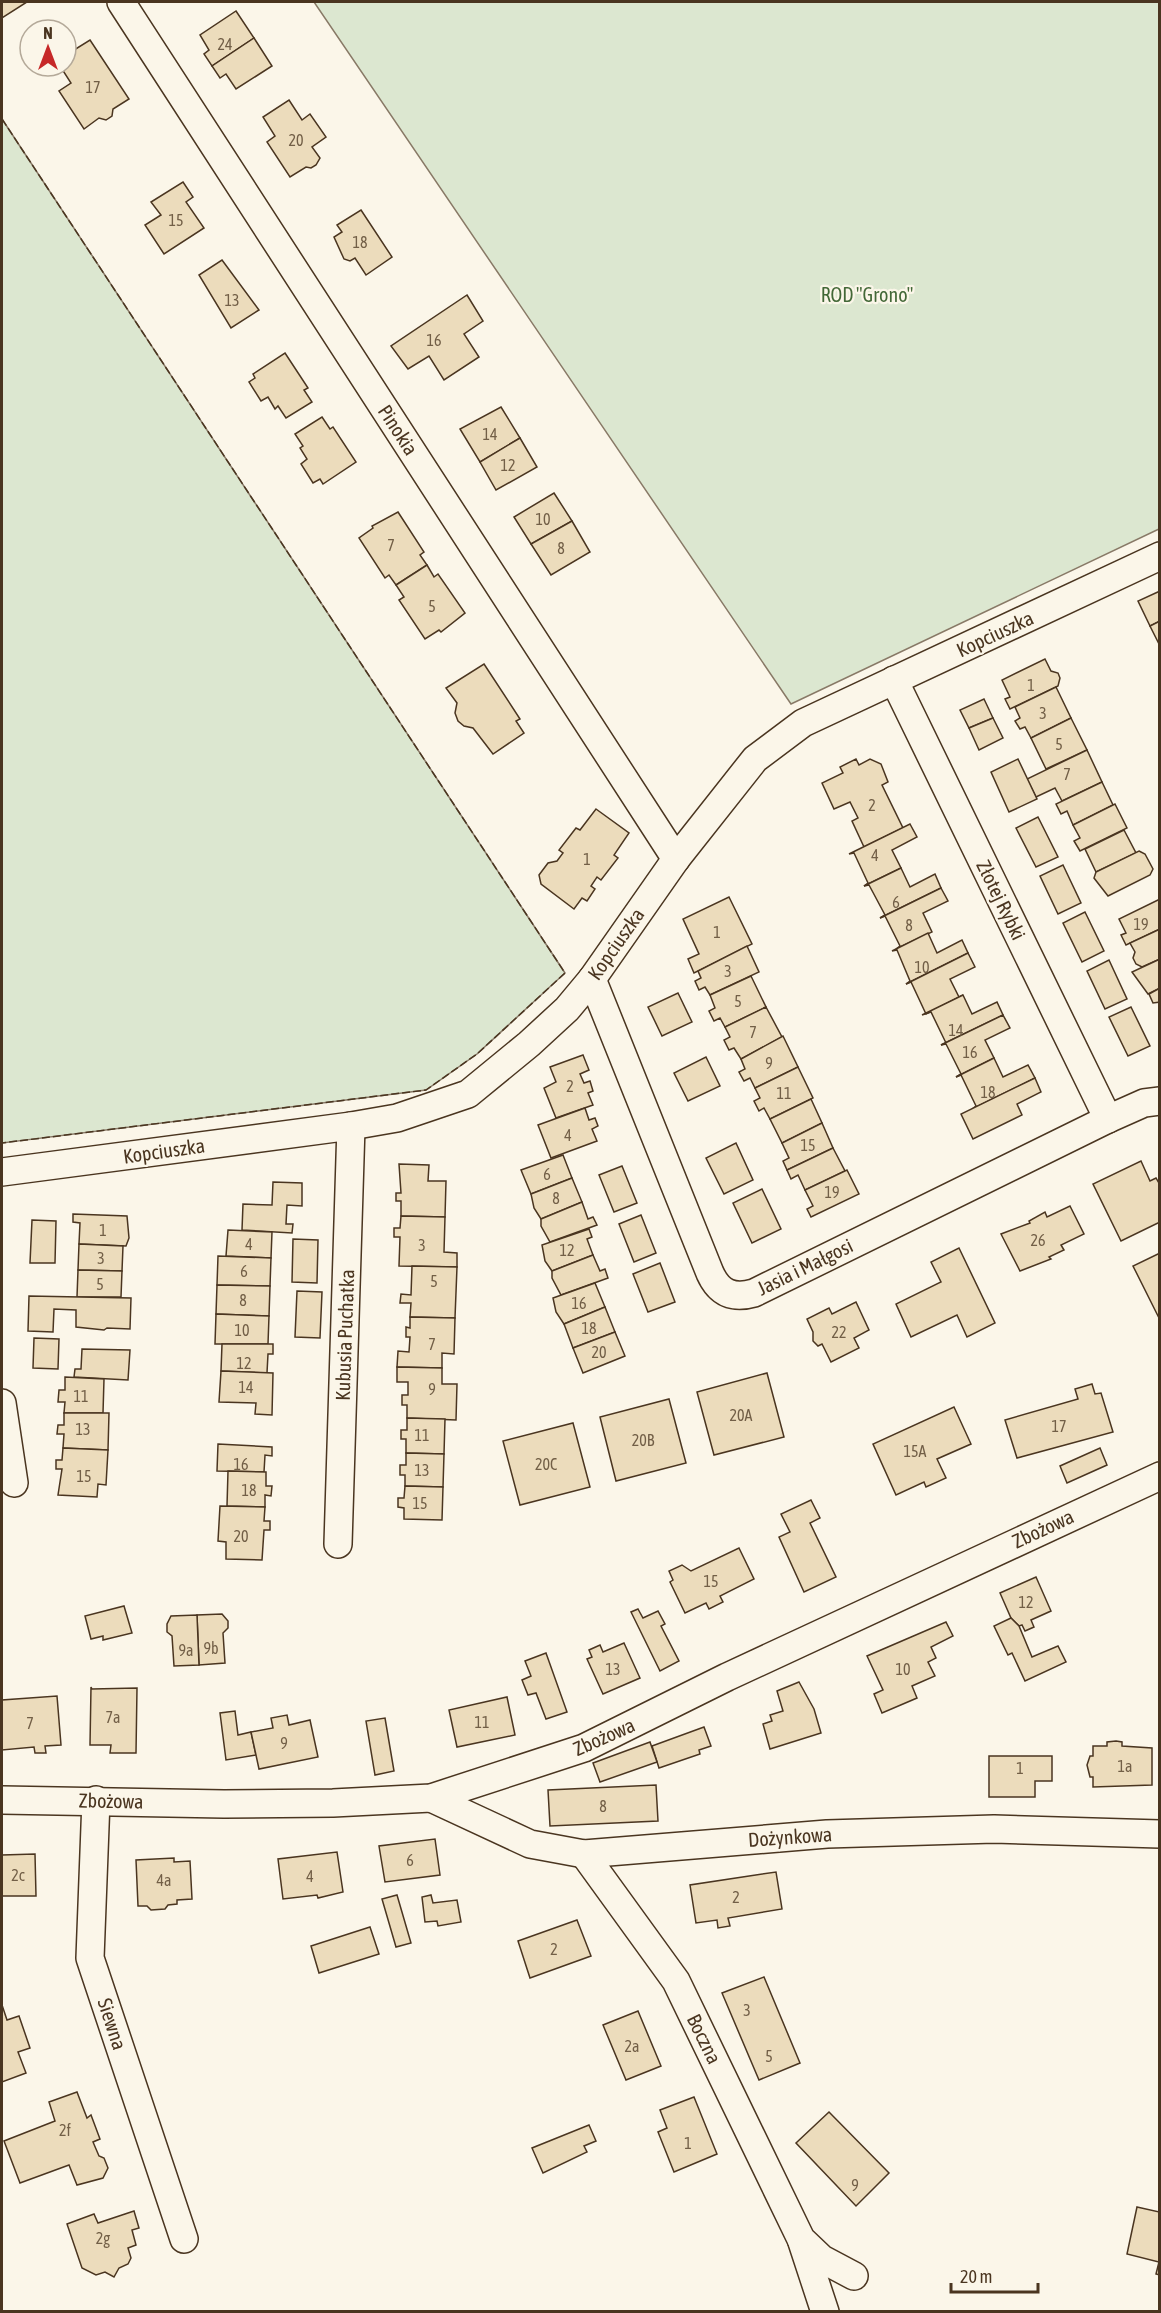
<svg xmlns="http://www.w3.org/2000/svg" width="1161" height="2313" font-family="'Asap Condensed',sans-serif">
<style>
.green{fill:#dce7d0;stroke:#887966;stroke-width:1.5}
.building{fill:#ecdcbc;stroke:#4a3520;stroke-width:1.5}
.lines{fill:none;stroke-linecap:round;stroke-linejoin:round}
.minor-casing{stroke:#4a3520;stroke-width:30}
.minor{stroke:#fbf6e9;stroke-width:27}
.fence{stroke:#4a3520;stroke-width:1.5;stroke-dasharray:8 3;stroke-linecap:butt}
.labels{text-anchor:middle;stroke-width:4.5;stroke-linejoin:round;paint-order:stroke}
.number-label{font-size:16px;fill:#725f47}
.park-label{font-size:20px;fill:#436837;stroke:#fbf6e9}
.street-label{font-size:20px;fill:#4a3520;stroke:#fbf6e9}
</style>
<rect width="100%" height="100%" fill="#fbf6e9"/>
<!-- green -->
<g class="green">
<polygon points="314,2 1159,2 1159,529 791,704"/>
<polygon points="2,119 565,973 477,1054 426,1090 2,1143"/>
</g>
<!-- building -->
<g class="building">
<polygon points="2,2 27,2 2,18"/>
<polygon points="236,11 254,38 212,66 204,54 209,50 200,35"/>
<polygon points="254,38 272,66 236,89 226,74 220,78 212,66"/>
<polygon points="90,40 129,99 113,109 112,116 106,120 99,118 84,129 59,91 71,83 60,66 66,66 66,55"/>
<polygon points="289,100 302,120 310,114 326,137 312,147 320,158 316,165 311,168 306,167 290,177 267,142 275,136 263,117"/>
<polygon points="183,182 193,197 186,202 204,228 164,254 145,225 161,215 151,202"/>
<polygon points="361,210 392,257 366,275 355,258 350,261 344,259 334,237 342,232 337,225"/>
<polygon points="222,260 259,310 231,328 199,275"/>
<polygon points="467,295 483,321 464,334 479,357 444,380 429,356 408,369 391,346"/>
<polygon points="285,353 308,388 304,390 312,402 286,418 278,406 275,409 268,397 261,401 249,382 255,378 253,374"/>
<polygon points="501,407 520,438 480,462 460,429"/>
<polygon points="322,417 330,429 333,427 356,462 323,484 320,479 313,483 301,464 307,459 300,448 303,446 295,434"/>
<polygon points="520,438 537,467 496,490 480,462"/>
<polygon points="554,493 572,521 531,544 514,517"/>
<polygon points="398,512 424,552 420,555 427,565 396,585 389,575 385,578 359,538 373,528 372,526"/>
<polygon points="572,521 590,552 551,575 531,544"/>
<polygon points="427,565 434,577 438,574 465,613 441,632 439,630 425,639 399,600 404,597 396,585"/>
<polygon points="1160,591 1160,621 1150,626 1138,601"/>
<polygon points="1160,621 1160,646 1150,626"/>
<polygon points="1045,659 1051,671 1058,673 1060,678 1058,686 1010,709 1005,699 1010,697 1002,680"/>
<polygon points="484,664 520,719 516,721 524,733 493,754 473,728 464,726 458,721 455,713 457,703 446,688"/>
<polygon points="1056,687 1071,718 1031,738 1025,727 1020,729 1015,721 1020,718 1015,707"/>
<polygon points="984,699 993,718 969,728 960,710"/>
<polygon points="993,718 1003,738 979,750 969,728"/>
<polygon points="1071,718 1087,750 1046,769 1031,738"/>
<polygon points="1087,750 1102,782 1062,801 1055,788 1036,797 1027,779"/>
<polygon points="856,759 859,765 870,759 881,764 888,782 882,785 903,828 864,847 852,821 858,818 850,802 834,809 822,783 843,773 840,767"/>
<polygon points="1018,759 1037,799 1009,812 991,772"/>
<polygon points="1102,782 1113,805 1073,825 1067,811 1061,814 1056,804"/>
<polygon points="1115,804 1127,828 1080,851 1074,841 1080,838 1073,825"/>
<polygon points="596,809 629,833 614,855 618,858 601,880 597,877 591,886 595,889 587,901 582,898 574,909 541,884 539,875 548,863 557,861 563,853 559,850 576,828 580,830"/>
<polygon points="1038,817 1058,857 1036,867 1016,828"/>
<polygon points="910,824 917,837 892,850 901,868 864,886 868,883 854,853 849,854"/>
<polygon points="1124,830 1136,853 1096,872 1085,849"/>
<polygon points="1139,851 1145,854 1153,869 1150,875 1108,896 1094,878 1096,872"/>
<polygon points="1063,865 1081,903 1058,914 1040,876"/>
<polygon points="901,868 910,887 935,874 941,888 880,918 885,915 869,885 864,886"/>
<polygon points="941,888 948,901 923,913 932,932 896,949 900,946 885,916 880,918"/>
<polygon points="729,897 752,944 694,973 688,959 699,954 683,919"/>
<polygon points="1160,899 1160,929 1126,945 1121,935 1126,933 1119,919"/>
<polygon points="1085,912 1104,951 1082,962 1063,923"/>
<polygon points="1160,929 1160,959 1142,967 1136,964 1133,958 1135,952 1130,943"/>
<polygon points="928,933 937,953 962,940 968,953 906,984 910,981 897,950 892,951"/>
<polygon points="747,946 759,972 710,995 705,987 699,990 695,981 701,978 698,971"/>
<polygon points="968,953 975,967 950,979 959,997 963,995 926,1014 911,982 906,984"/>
<polygon points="1160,959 1160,988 1148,994 1132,972"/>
<polygon points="1109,960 1127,999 1105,1009 1087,971"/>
<polygon points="751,976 766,1007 725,1027 720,1018 714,1021 709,1011 715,1008 710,995"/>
<polygon points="1160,988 1160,1002 1153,1003 1149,994"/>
<polygon points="678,993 692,1022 662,1036 648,1007"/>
<polygon points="963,995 972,1014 997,1002 1003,1015 941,1045 946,1043 931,1012 922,1015"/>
<polygon points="766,1007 782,1037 741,1059 734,1048 729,1050 724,1040 730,1037 725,1027"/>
<polygon points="1131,1007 1150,1046 1128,1056 1109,1017"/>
<polygon points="1003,1015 1010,1028 985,1040 994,1058 956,1077 961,1074 946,1044 941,1045"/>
<polygon points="783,1036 798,1067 755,1088 750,1078 744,1081 739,1072 745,1069 741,1059"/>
<polygon points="583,1055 589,1070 580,1074 584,1083 590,1081 593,1091 588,1093 593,1105 556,1118 544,1088 556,1082 550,1067"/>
<polygon points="706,1057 720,1086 688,1101 674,1073"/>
<polygon points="994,1058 1003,1077 1028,1065 1035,1078 972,1109 976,1106 961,1075 956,1077"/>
<polygon points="798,1067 813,1098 770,1119 764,1108 759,1111 754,1101 760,1098 755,1088"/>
<polygon points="1035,1078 1041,1092 1017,1104 1022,1115 973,1139 961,1114"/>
<polygon points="811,1099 822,1123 782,1143 770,1119"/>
<polygon points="585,1108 589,1120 595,1118 598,1126 592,1129 597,1141 551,1158 538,1125"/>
<polygon points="822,1123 833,1148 787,1170 783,1161 789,1158 782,1143"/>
<polygon points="736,1143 753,1180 724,1194 706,1158"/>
<polygon points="833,1148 845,1171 805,1190 798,1175 791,1179 787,1170"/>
<polygon points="563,1155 572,1178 531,1194 521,1170"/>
<polygon points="1141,1161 1150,1181 1156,1178 1160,1185 1160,1222 1121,1241 1093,1184"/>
<polygon points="399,1164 429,1165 428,1181 446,1181 445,1217 401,1216 401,1201 396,1201 396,1193 401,1193"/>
<polygon points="622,1166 637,1203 614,1212 599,1175"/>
<polygon points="847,1170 859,1194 811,1217 807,1209 813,1206 805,1190"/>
<polygon points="572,1178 582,1202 541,1219 534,1208 531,1194"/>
<polygon points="273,1182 302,1183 302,1206 287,1205 286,1224 293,1224 292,1233 242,1230 243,1204 272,1205"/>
<polygon points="762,1189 781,1229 752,1243 733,1203"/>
<polygon points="582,1202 588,1219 593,1217 597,1225 550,1242 541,1226 541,1219"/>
<polygon points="1070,1206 1084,1234 1061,1245 1064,1250 1049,1257 1051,1259 1020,1271 1001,1234 1030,1223 1029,1221 1045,1212 1047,1217"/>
<polygon points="73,1214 127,1216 129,1238 126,1246 79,1244 80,1223 73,1222"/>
<polygon points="641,1215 656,1253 634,1262 619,1224"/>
<polygon points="401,1216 445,1217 444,1252 457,1253 457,1267 399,1266 400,1237 394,1237 394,1228 400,1228"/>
<polygon points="32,1220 56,1221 55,1263 30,1263"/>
<polygon points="589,1229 592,1237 587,1239 593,1255 552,1271 545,1261 542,1245"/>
<polygon points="228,1230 272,1232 271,1258 226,1256"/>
<polygon points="293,1239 318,1240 317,1283 292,1282"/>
<polygon points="79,1244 123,1246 122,1271 78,1270"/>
<polygon points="959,1248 995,1323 967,1337 957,1315 911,1337 896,1304 941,1282 931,1262"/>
<polygon points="1160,1253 1160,1320 1133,1266"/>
<polygon points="593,1255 600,1271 605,1269 608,1278 561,1295 552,1278 552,1271"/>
<polygon points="218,1256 271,1258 270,1286 217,1285"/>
<polygon points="660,1263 675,1302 648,1312 633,1274"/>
<polygon points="412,1266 457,1267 455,1318 410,1317 411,1303 400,1303 401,1294 411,1295"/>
<polygon points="78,1270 122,1271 121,1297 77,1297"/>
<polygon points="595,1283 605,1307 564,1324 556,1312 553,1298"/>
<polygon points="217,1285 270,1286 269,1316 216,1314"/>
<polygon points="297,1291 322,1292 320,1338 295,1337"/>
<polygon points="29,1296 131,1298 130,1329 107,1328 104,1330 76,1327 76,1310 54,1309 53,1332 28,1331"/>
<polygon points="856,1302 869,1330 854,1338 859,1348 831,1362 822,1344 818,1346 813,1341 813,1332 807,1319 829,1308 832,1314"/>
<polygon points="605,1307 615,1332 573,1348 564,1324"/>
<polygon points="216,1314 269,1316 268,1344 215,1344"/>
<polygon points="410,1317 455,1318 454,1354 442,1353 442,1368 397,1367 398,1351 409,1352 410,1337 406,1337 406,1327 410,1328"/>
<polygon points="615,1332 625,1356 583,1373 573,1348"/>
<polygon points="34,1338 59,1339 58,1369 33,1368"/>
<polygon points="222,1344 273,1344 273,1354 268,1354 267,1373 221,1371"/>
<polygon points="82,1349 130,1350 128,1380 74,1377 75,1369 81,1369"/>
<polygon points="397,1367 442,1368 442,1384 457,1384 456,1420 407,1418 407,1405 402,1405 402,1395 408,1395 408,1382 397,1382"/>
<polygon points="221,1371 273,1373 272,1415 255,1414 256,1403 219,1402"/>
<polygon points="767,1373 784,1437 714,1455 697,1392"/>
<polygon points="65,1377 104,1379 103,1413 64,1413 65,1402 58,1402 59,1390 65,1390"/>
<polygon points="1092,1384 1095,1394 1101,1393 1113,1432 1017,1458 1005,1420 1078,1399 1075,1389"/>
<polygon points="669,1399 686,1463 616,1481 600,1417"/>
<polygon points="954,1407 971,1444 937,1459 946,1478 926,1487 924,1482 896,1495 873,1444"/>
<polygon points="64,1413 109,1413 108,1450 63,1448 64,1434 57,1434 58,1425 64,1425"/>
<polygon points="407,1418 445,1419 444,1454 406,1453 406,1439 401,1439 401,1430 407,1430"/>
<polygon points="573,1423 590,1487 520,1505 503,1441"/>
<polygon points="218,1444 272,1447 272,1456 265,1455 264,1472 217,1471"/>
<polygon points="63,1448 108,1450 106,1485 98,1484 97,1497 58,1495 62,1469 56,1469 56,1460 62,1460"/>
<polygon points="1100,1448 1107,1465 1067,1483 1060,1466"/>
<polygon points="406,1453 444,1454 443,1487 405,1486 405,1475 400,1475 400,1465 406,1465"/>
<polygon points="228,1471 266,1472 266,1486 272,1486 271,1496 265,1495 265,1507 227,1506"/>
<polygon points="405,1486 443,1487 442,1520 404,1519 404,1508 398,1507 398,1498 404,1498"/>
<polygon points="811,1500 820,1518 810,1523 836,1577 804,1592 779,1537 790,1532 781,1514"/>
<polygon points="220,1506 265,1507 264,1521 270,1521 270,1530 264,1530 262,1560 226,1559 226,1542 218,1541"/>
<polygon points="739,1548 754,1579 720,1596 723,1602 709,1609 706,1603 685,1613 670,1582 673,1580 669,1571 682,1565 691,1571"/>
<polygon points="1036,1577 1051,1611 1031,1620 1034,1627 1025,1631 1022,1625 1019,1626 1011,1618 1000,1593"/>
<polygon points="124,1606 132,1633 103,1640 103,1636 91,1639 85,1616"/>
<polygon points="638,1609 643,1618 658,1611 665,1624 661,1626 679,1661 660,1671 631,1612"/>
<polygon points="222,1614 228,1621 228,1628 223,1633 225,1663 199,1665 197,1615"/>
<polygon points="197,1615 199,1665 174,1666 172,1636 167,1632 167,1624 171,1616"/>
<polygon points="1011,1618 1019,1626 1032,1657 1058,1646 1066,1662 1025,1681 1012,1653 1008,1655 994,1626"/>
<polygon points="946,1622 953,1636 931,1647 936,1658 928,1662 935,1676 912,1686 917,1698 882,1713 874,1694 883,1690 867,1656"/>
<polygon points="624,1643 640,1678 603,1694 587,1659 592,1657 589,1650 600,1645 603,1652"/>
<polygon points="546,1653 567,1712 546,1719 536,1693 528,1695 522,1680 531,1676 525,1661"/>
<polygon points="799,1682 814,1709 821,1733 770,1749 763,1724 772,1721 770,1715 783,1711 777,1691"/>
<polygon points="91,1687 92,1689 137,1688 136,1753 110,1753 111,1745 90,1745"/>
<polygon points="57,1696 61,1745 45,1746 46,1753 35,1753 34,1747 2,1750 2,1700"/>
<polygon points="507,1697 515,1735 457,1747 449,1710"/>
<polygon points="235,1711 238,1735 251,1732 256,1755 226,1760 220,1713"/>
<polygon points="287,1715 289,1725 310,1720 318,1757 259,1769 251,1732 273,1728 271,1718"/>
<polygon points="385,1718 394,1771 375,1775 366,1721"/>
<polygon points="704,1727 711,1746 699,1750 700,1754 659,1768 652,1746"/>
<polygon points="1116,1741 1122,1742 1122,1746 1152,1748 1152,1785 1093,1787 1093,1777 1090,1777 1087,1765 1090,1756 1093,1756 1093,1746 1107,1746 1107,1742"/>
<polygon points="650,1742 657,1762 600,1782 593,1763"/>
<polygon points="989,1756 1052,1756 1052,1781 1035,1781 1035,1797 989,1797"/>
<polygon points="656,1785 658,1821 550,1826 548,1790"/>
<polygon points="435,1839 440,1875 385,1882 379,1846"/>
<polygon points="337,1852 343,1892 318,1898 317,1895 283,1899 278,1859"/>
<polygon points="35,1854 36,1896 2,1896 2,1855"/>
<polygon points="174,1858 174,1862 190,1861 192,1899 177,1900 177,1904 168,1905 165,1909 151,1910 147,1906 138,1906 136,1860"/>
<polygon points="776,1872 782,1909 728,1918 730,1926 718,1928 717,1920 696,1923 690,1885"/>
<polygon points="397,1895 411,1943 396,1947 382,1899"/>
<polygon points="431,1895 433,1903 457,1900 461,1922 438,1926 437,1921 425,1922 422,1897"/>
<polygon points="577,1920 591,1956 530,1978 518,1941"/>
<polygon points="370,1927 379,1954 319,1973 311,1946"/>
<polygon points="764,1977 800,2063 759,2080 722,1993"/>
<polygon points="2,2005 7,2020 19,2016 30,2048 18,2052 26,2073 2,2082"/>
<polygon points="638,2011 661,2066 626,2080 603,2025"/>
<polygon points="77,2092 87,2118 91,2115 100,2139 93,2142 99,2156 104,2158 108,2168 103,2178 77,2185 69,2165 20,2183 4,2141 55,2121 49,2102"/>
<polygon points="694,2097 717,2154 674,2172 658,2132 667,2128 660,2110"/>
<polygon points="829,2112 889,2173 856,2206 796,2143"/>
<polygon points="589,2125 596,2141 584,2146 587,2152 543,2173 532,2148"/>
<polygon points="1137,2207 1159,2212 1160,2210 1160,2275 1156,2274 1159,2262 1127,2254"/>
<polygon points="134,2211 139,2228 132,2230 136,2245 128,2248 131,2258 128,2264 119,2268 114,2277 105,2272 96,2275 82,2268 67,2224 94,2214 98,2223"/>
</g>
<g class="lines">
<defs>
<g id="minor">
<polyline points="121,2 676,859"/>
<polyline points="894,680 1108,1119"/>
<path d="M592,979L710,1273C719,1293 733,1299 754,1293L1108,1119L1144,1103L1160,1101"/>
<polyline points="2,1172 351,1126 397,1118 468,1094 529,1044 567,1009 592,979 676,859 755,759 803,723 1160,556"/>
<polyline points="2,1403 14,1483"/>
<polyline points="338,1544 351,1126"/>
<polyline points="431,1798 530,1844 584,1854 827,1834 994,1829 1160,1834"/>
<polyline points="2,1800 224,1804 333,1803 431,1798 584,1748 727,1677 1160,1476"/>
<polyline points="96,1800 90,1958 184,2239"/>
<polyline points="584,1854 676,1981 801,2239 822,2259 854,2276"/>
<polyline points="802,2242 825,2312"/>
</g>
</defs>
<!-- minor casing -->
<use href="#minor" class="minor-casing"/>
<!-- minor -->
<use href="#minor" class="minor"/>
<!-- fence -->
<polyline class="fence" points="2,119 565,973 477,1054 426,1090 2,1143"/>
</g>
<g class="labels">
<!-- number labels -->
<g class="number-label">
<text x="225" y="50">24</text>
<text x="93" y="93">17</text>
<text x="296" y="146">20</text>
<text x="176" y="226">15</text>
<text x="360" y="248">18</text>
<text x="232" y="306">13</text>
<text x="434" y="346">16</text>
<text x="490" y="440">14</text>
<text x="508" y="471">12</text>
<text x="543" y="525">10</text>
<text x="391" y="551">7</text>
<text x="561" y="554">8</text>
<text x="432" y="612">5</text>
<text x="1031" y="691">1</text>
<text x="1043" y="719">3</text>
<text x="1059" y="750">5</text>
<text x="1067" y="780">7</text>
<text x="872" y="811">2</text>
<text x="875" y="861">4</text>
<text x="587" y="865">1</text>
<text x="896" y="908">6</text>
<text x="1141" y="930">19</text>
<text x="909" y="931">8</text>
<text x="717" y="938">1</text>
<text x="922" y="973">10</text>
<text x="728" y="977">3</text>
<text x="738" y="1007">5</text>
<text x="956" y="1036">14</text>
<text x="753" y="1038">7</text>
<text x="970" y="1058">16</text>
<text x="769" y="1069">9</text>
<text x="570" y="1092">2</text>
<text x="988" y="1098">18</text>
<text x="784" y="1099">11</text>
<text x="568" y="1141">4</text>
<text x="808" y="1151">15</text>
<text x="547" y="1180">6</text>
<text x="832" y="1198">19</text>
<text x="556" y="1204">8</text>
<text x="103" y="1236">1</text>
<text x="1038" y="1246">26</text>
<text x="249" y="1250">4</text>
<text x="422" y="1251">3</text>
<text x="567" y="1256">12</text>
<text x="101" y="1264">3</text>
<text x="244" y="1277">6</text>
<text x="434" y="1287">5</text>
<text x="100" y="1290">5</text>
<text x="243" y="1306">8</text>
<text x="579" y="1309">16</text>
<text x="589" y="1334">18</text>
<text x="242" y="1336">10</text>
<text x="839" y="1338">22</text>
<text x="432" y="1350">7</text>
<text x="599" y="1358">20</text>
<text x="244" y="1369">12</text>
<text x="246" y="1393">14</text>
<text x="432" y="1395">9</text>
<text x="81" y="1402">11</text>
<text x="741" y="1421">20A</text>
<text x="1059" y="1432">17</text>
<text x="83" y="1435">13</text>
<text x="422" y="1441">11</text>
<text x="643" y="1446">20B</text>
<text x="915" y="1457">15A</text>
<text x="241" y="1470">16</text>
<text x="546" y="1470">20C</text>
<text x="422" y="1476">13</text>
<text x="84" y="1482">15</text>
<text x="249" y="1496">18</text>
<text x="420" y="1509">15</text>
<text x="241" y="1542">20</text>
<text x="711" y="1587">15</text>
<text x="1026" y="1608">12</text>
<text x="211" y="1654">9b</text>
<text x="186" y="1656">9a</text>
<text x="613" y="1675">13</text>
<text x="903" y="1675">10</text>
<text x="113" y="1723">7a</text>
<text x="482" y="1728">11</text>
<text x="30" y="1729">7</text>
<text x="284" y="1749">9</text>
<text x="1125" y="1772">1a</text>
<text x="1020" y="1774">1</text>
<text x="603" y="1812">8</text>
<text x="410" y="1866">6</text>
<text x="18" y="1881">2c</text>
<text x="310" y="1882">4</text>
<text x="164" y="1886">4a</text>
<text x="736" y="1903">2</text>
<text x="554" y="1955">2</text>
<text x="747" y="2016">3</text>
<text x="632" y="2052">2a</text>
<text x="769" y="2062">5</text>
<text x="65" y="2136">2f</text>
<text x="688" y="2149">1</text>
<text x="855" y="2191">9</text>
<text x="103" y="2244">2g</text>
</g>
<!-- park labels -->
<g class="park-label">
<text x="867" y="302">ROD "Grono"</text>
</g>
<!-- street labels -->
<g class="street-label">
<text transform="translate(398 430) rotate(57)" y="7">Pinokia</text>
<text transform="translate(995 634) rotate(-25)" y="7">Kopciuszka</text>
<text transform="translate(1001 900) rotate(64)" y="7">Złotej Rybki</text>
<text transform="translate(616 944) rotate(-55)" y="7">Kopciuszka</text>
<text transform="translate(164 1151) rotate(-8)" y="7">Kopciuszka</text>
<text transform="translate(805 1267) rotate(-26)" y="7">Jasia i Małgosi</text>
<text transform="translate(345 1335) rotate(-88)" y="7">Kubusia Puchatka</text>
<text transform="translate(1043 1529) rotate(-25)" y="7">Zbożowa</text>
<text transform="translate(604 1737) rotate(-24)" y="7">Zbożowa</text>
<text transform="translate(111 1801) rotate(1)" y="7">Zbożowa</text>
<text transform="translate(790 1837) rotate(-4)" y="7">Dożynkowa</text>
<text transform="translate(112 2024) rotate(72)" y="7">Siewna</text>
<text transform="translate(704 2039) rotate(64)" y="7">Boczna</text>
</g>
</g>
<!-- border -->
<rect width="1161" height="2313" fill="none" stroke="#4a3520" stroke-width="6"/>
<!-- north arrow -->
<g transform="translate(48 48)"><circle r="28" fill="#fbf6e9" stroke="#b4a999" stroke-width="1.5"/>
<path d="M0-4.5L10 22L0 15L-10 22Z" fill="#c62828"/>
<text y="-9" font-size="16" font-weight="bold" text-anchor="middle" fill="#4a3520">N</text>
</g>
<!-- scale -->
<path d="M951 2283v9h87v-9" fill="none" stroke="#4a3520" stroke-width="3"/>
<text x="960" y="2283" font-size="18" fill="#4a3520" stroke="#fbf6e9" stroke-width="4.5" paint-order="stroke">20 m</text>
</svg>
